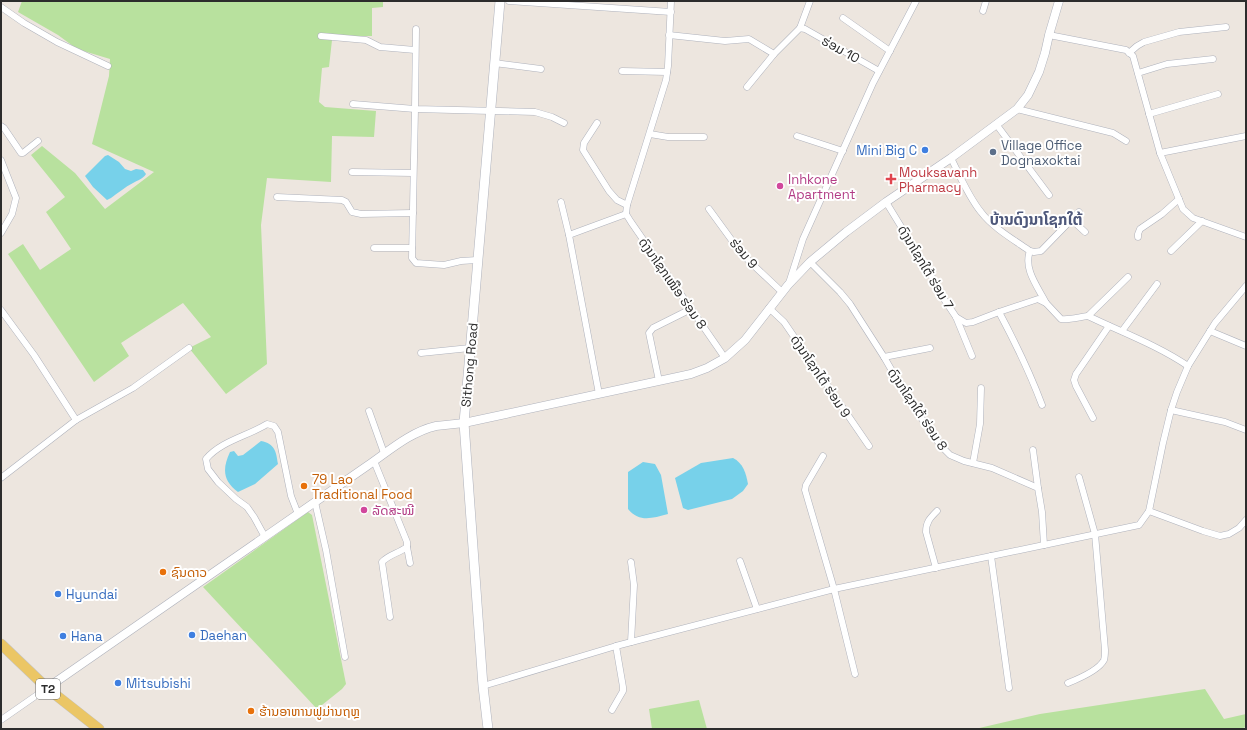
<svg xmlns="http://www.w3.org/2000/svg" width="1247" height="730" font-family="'Space Grotesk','Noto Sans Lao',sans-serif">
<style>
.green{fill:#b8e19e}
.water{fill:#77d1ea}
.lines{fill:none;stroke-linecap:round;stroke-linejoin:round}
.minor-casing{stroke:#afb2bc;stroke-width:7}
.tertiary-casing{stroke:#afb2bc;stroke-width:9}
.secondary-casing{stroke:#afb2bc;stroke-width:10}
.primary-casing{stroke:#c4c4c4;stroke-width:11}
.minor{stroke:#fff;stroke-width:6}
.tertiary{stroke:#fff;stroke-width:8}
.secondary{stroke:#fff;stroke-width:9}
.primary{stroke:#ebc665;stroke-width:10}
.shop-dot{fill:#3f7fe0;stroke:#fff;stroke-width:1.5}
.service-dot{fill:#5c6f8a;stroke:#fff;stroke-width:1.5}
.health-dot{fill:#e0444e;stroke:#fff;stroke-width:1.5}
.hotel-dot{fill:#d1479c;stroke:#fff;stroke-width:1.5}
.food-dot{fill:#e8710a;stroke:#fff;stroke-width:1.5}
.labels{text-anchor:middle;stroke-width:4;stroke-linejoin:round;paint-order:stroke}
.shield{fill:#fff;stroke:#6b6b6b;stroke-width:1}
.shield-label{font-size:12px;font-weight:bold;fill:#2c2c2c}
.street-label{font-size:13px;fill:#2c2c2c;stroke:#fff}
.service-label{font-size:13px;fill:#4e5e75;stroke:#fff;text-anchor:start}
.shop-label{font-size:13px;fill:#366cbe;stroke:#fff;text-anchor:start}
.health-label{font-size:13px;fill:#be3a42;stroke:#fff;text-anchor:start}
.hotel-label{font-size:13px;fill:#b23c85;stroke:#fff;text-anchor:start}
.food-label{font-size:13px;fill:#c56008;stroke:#fff;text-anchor:start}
.quarter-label{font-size:15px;font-weight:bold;fill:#4e587b;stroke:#fff}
</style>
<rect width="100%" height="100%" fill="#ede6df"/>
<!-- green -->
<g class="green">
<polygon points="22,1 383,1 383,7 372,8 372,36 334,36 332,40 329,67 322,68 319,102 325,107 376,111 374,137 332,136 331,182 267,178 261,225 267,364 226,394 189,348 211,337 183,303 121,343 129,356 94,382 8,254 23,244 40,270 71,249 46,212 65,197 31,155 42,146 75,173 105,209 154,172 92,144 109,76 110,59 77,49 58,35 18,12"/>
<polygon points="308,512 312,515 346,684 342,689 317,709 203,587"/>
<polygon points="1205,689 1224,719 1246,714 1246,727 1240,729 975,729 1040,714"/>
<polygon points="699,700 707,729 652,729 649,709"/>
</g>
<!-- water -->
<g class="water">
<path d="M108,155L119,162L125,169L131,171L136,169L143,170L146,174C143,179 138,180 133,183C125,187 118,193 111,198L107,200L93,187L85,176L105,156Z"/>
<path d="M261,441C275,444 276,451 278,464L255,484L238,492C223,481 222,469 230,452L234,451L238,456L243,455Z"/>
<path d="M733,458C743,463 746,473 748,484L743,491L732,499L688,510L683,508L675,478L701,463Z"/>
<path d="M643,462L655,464L661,475L668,514C652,518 640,523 628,509V472Z"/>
</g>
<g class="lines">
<defs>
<g id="minor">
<polyline points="509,1 671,12"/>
<polyline points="671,1 668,66 666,80 627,205 626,214 631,222 725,358"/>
<polyline points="1,7 24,23 57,42 108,66"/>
<polyline points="983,11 986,1"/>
<polyline points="843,18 890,51"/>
<polyline points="800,28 810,1"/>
<polyline points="416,29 415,109 412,258 416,263 444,265 461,261 477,260"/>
<polyline points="669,35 725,41 749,39 774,54"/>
<polyline points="1049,35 1126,50 1133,56 1160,153 1183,209 1193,218 1246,237"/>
<polyline points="321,36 366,40 380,47 415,50"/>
<polyline points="1129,53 1137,46 1144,42 1179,32 1226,27"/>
<polyline points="494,63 541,69"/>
<polyline points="622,71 667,72"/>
<polyline points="1138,73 1167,64 1213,59"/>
<polyline points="747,87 774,54 800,28 805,29 879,71"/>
<polyline points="353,104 415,109 535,112 552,117 564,123"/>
<polyline points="1017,109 1113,133 1126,141"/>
<polyline points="1149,114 1218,94"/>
<polyline points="597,123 584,143 583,150 609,191 617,200 627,205"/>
<polyline points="996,124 1049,195"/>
<polyline points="1,126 4,128 21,153 23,153 38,141"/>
<polyline points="650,134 668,137 704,137"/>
<polyline points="797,136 843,151"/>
<polyline points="1160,153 1246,136"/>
<path d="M951,158C960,176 968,196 981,212C992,227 1014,240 1030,251L1034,252L1041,251L1079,212"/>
<polyline points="1,160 16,198 12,214 1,233"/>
<polyline points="352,172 413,173"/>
<polyline points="277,197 342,200 346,202 352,212 361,214 413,213"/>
<polyline points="561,202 569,235 599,394"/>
<path d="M886,202L932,277L944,299L956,317L966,323L973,322L999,312L1038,299L1046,303L1061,319C1070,320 1079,317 1088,316C1121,332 1157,345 1188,366"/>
<polyline points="709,209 736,246 749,261 782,292"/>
<polyline points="1072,220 1085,232"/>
<polyline points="569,235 626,214"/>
<polyline points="1138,237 1138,234 1140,229 1162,214 1179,199"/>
<polyline points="374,248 412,248"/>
<path d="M1030,251C1023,269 1038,287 1046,303"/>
<polyline points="1171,251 1202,221"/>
<polyline points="810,262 840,292 850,304 884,357 910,402 941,446 950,455 964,461 992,468 1038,488 1042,512 1044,545"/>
<polyline points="789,283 803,239 873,83 916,1"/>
<polyline points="769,308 784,322 869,446"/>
<polyline points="1,310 34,355 76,420"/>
<path d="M999,312C1015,342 1030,373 1042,405"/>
<polyline points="1088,316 1128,277"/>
<polyline points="956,317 972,356"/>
<polyline points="1122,331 1157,284"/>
<polyline points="1210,331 1246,346"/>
<polyline points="421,353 470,348"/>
<polyline points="884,357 930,348"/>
<polyline points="659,381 649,333 653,328 691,309"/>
<polyline points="1171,410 1225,422 1246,430"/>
<polyline points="369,411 384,453"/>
<polyline points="1093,418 1076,386 1074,380 1076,374 1109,326"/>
<polyline points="1033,450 1038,488"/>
<polyline points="823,456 806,485 805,490 834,589 855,674"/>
<path d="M374,461L407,542V547C399,553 388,555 382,562L390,617"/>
<polyline points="973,463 980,424 981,388"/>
<polyline points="1,478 76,420 133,388 189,348"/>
<polyline points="315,502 326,550 345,657"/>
<polyline points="1149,511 1203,531 1220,536 1229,534 1239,528 1246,520"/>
<path d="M265,537L254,517L247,507L236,499L218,482L208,469L206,459C221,441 248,436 267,424L274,426L278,432L291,496L298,514"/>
<polyline points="407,547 410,563"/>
<polyline points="991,556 1009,688"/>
<polyline points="740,561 757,609"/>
<path d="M936,568L926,532C926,522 930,518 937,511"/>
<polyline points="631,642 634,585 631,562"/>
<path d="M1068,683C1078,679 1099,670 1104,660C1105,657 1105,653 1105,650L1095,534L1079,477"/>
<polyline points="483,686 616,646 834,589 1139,525 1149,511 1163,443 1171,410 1177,392 1188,366 1215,323 1246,286"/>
<polyline points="612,710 623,691 623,687 616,646"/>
<polyline points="1,720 47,688"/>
</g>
<path id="tertiary" d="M47,688L367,466C389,451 410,432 436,426C445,425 455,424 464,423L691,374L707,368L725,358L745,340L788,285L810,262L846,232L886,202L951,158L1017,109L1028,95L1039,72L1045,53L1049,35L1059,1"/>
<polyline id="secondary" points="488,729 483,686 464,423 500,1"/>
<polyline id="primary" points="1,644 47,688 99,729"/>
</defs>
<!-- minor casing -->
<use href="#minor" class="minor-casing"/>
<!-- tertiary casing -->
<use href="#tertiary" class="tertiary-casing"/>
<!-- secondary casing -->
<use href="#secondary" class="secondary-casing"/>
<!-- primary casing -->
<use href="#primary" class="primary-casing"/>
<!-- minor -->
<use href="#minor" class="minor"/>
<!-- tertiary -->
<use href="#tertiary" class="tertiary"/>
<!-- secondary -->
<use href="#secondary" class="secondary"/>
<!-- primary -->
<use href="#primary" class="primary"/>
</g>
<!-- markers -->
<g class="shop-dot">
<circle cx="925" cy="150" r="4"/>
<circle cx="58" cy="594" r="4"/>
<circle cx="192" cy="635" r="4"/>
<circle cx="63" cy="636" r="4"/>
<circle cx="118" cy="683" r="4"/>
</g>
<circle class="service-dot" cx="993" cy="152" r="4"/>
<path class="health-dot" d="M889 173h4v4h4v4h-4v4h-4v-4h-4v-4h4z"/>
<g class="hotel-dot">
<circle cx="780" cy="186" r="4"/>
<circle cx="364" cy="510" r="4"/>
</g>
<g class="food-dot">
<circle cx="304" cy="486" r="4"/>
<circle cx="163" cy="572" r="4"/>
<circle cx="251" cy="711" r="4"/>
</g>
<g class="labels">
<!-- shield labels -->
<rect class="shield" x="36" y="679" width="24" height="20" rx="3"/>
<g class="shield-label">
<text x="48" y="693">T2</text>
</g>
<!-- street labels -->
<g class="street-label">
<text transform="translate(841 49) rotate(29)" y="5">ຮ່ອມ 10</text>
<text transform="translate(744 253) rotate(49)" y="5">ຮ່ອມ 9</text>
<text transform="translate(926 267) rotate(59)" y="5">ດົງນາໂຊກໃຕ້ ຮ່ອມ 7</text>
<text transform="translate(673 283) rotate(55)" y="5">ດົງນາໂຊກເໜືອ ຮ່ອມ 8</text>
<text transform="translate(469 365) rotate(-85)" y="5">Sithong Road</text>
<text transform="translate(821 376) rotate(56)" y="5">ດົງນາໂຊກໄຕ້ ຮ່ອມ 9</text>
<text transform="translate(918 409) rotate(56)" y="5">ດົງນາໂຊກໃຕ້ ຮ່ອມ 8</text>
</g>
<!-- service labels -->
<g class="service-label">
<text x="1001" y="150">Village Office<tspan x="1001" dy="15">Dognaxoktai</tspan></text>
</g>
<!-- shop labels -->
<g class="shop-label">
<text x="917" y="155" text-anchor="end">Mini Big C</text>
<text x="66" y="599">Hyundai</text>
<text x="200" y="640">Daehan</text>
<text x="71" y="641">Hana</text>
<text x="126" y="688">Mitsubishi</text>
</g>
<!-- health labels -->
<g class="health-label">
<text x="899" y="177">Mouksavanh<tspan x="899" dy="15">Pharmacy</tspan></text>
</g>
<!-- hotel labels -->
<g class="hotel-label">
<text x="788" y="184">Inhkone<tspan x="788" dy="15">Apartment</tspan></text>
<text x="372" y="515">ລັດສະໝີ</text>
</g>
<!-- food labels -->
<g class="food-label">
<text x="312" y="484">79 Lao<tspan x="312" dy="15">Traditional Food</tspan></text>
<text x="171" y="577">ຊົນດາວ</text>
<text x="259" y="716">ຮ້ານອາຫານຟູມ່ານຖຫຼ</text>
</g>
<!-- quarter labels -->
<g class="quarter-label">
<text x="1036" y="225">ບ້ານດົງນາໂຊກໃຕ້</text>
</g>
</g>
<!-- border -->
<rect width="1247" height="730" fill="none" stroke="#2c2c2c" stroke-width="4"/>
</svg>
